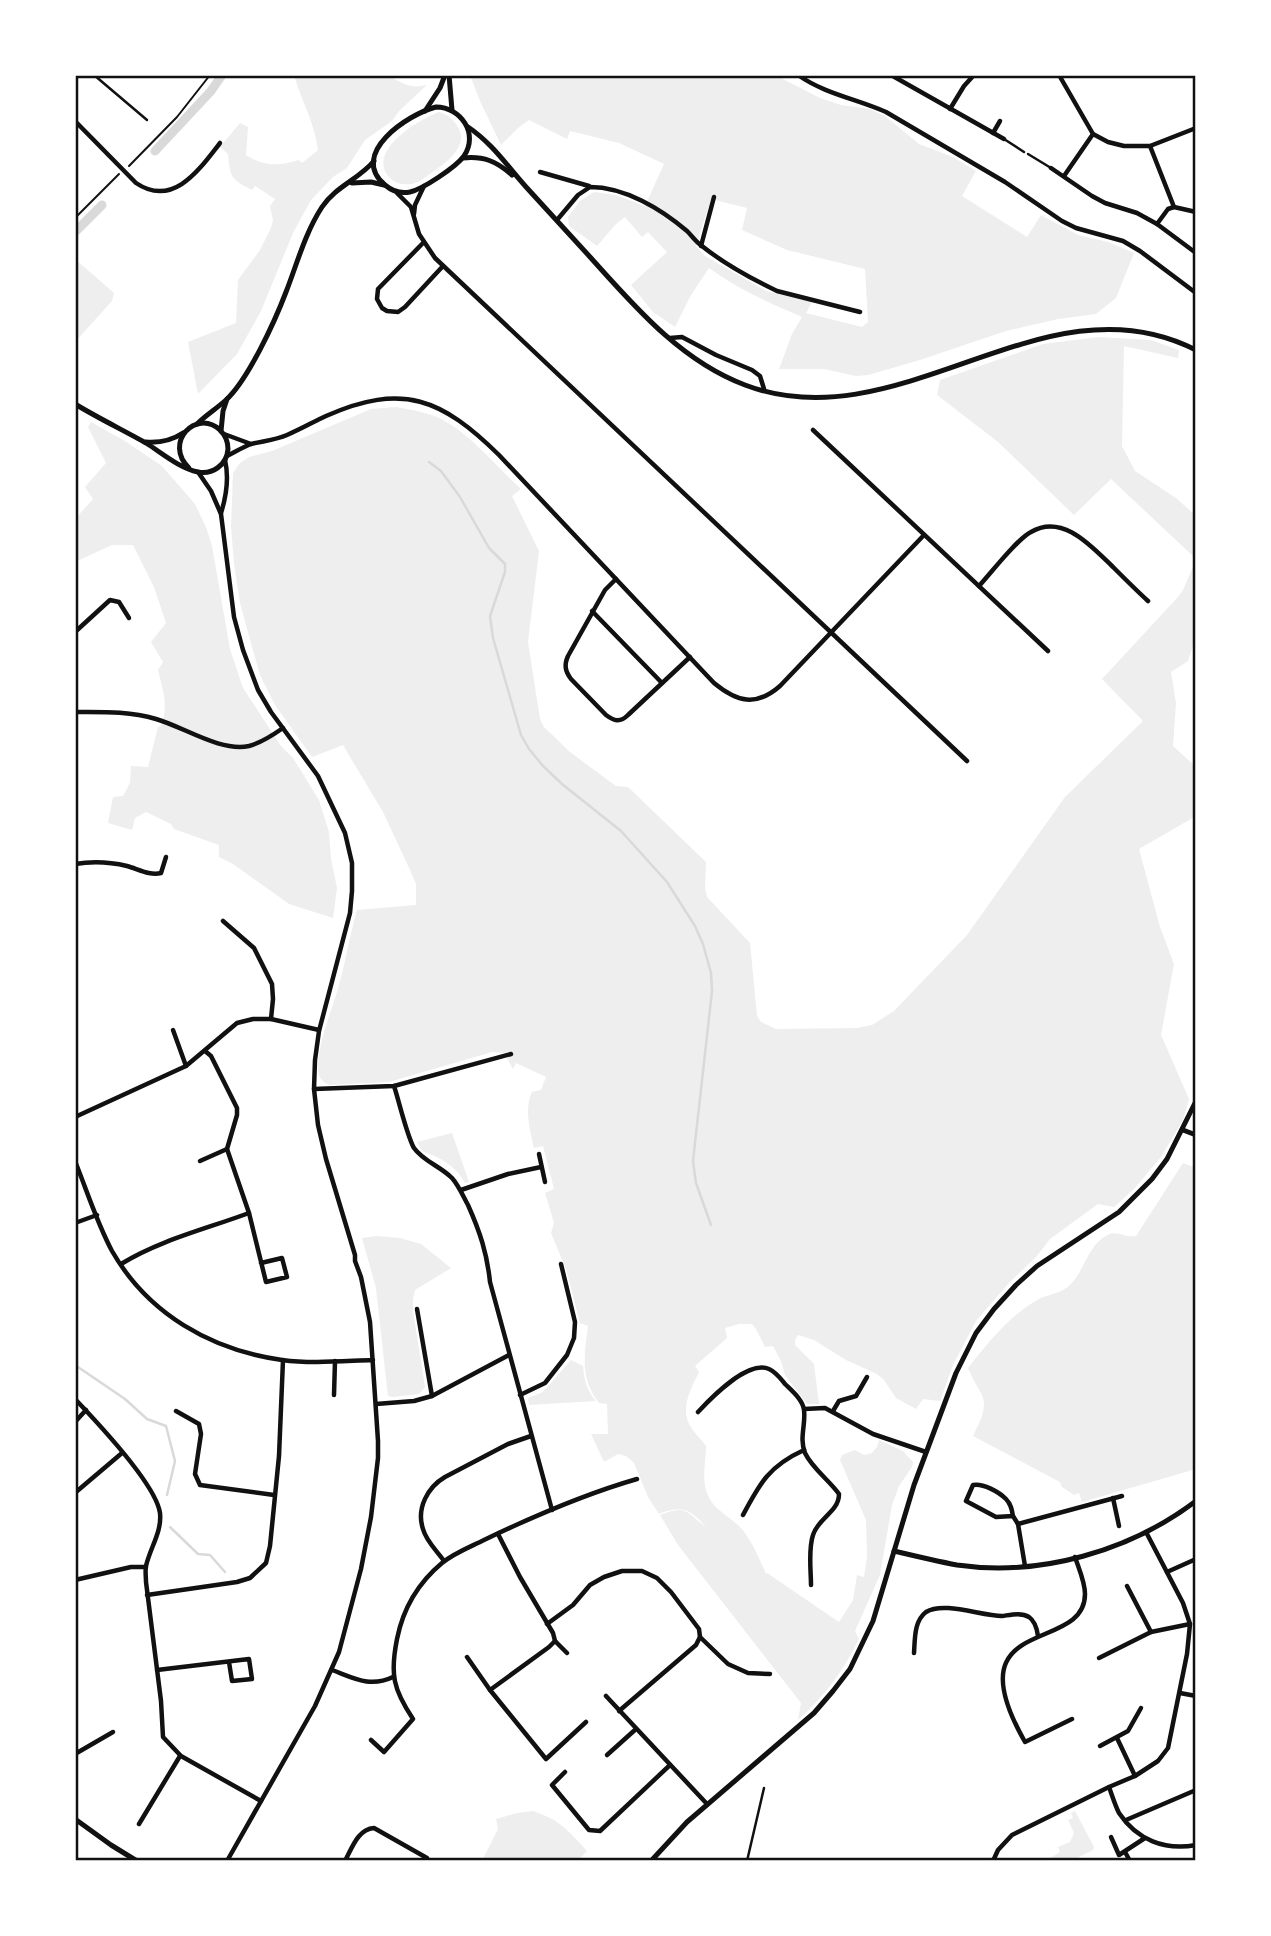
<svg xmlns="http://www.w3.org/2000/svg" width="1271" height="1936" font-family="'Work Sans',sans-serif">
<style>
.green{fill:#eee;fill-rule:evenodd}
.lines{fill:none;stroke-linecap:round;stroke-linejoin:round}
.stream{stroke:#d9d9d9;stroke-width:2.5}
.canal{stroke:#d9d9d9;stroke-width:9}
.path{stroke:#111;stroke-width:2}
.service{stroke:#111;stroke-width:2.5}
.minor{stroke:#111;stroke-width:4.5}
.tertiary{stroke:#111;stroke-width:5}
.neatline{fill:none;stroke:#111;stroke-width:2.5}
</style>
<rect width="100%" height="100%" fill="#fff"/>
<!-- green -->
<g class="green">
<path d="M294,75H388C403,84 410,89 427,85L400,110L392,121L365,140L347,168L333,177L311,200L293,233L261,311L237,354L198,394L188,342L236,323L238,280L260,250L270,230L273,221L270,206L275,199L255,186L252,190C231,179 230,178 228,154L220,147L240,123L248,127L246,155C264,167 278,166 299,160L302,163L318,150C314,120 302,103 294,75Z"/>
<path d="M470,75H775L820,98L841,105L870,109L885,116L919,144L953,157L976,171L962,196L1027,237L1041,215L1078,235L1108,242L1134,253L1116,298L1096,314L1058,319L1006,331L920,360L868,375L856,376L824,369H779L792,334L802,317C769,303 738,289 709,268L691,295L675,327L653,312L631,285L667,252L648,232L642,237L625,217L616,224L597,246L569,226L568,217L580,201L594,192L615,195L645,206L664,164L619,143L570,131L567,139L529,120L518,128L501,145L480,101ZM711,199L747,208L742,230L787,250L865,269L868,322L862,327L806,313L812,302L766,291L705,256L696,246Z"/>
<path d="M439,112C446,114 451,117 456,124C472,145 446,163 430,174C424,178 419,183 411,184C404,185 397,184 391,179C364,153 417,120 439,112Z"/>
<polygon points="75,259 114,293 112,301 75,342"/>
<polygon points="1098,337 1151,340 1179,350 1178,358 1124,346 1122,446 1135,471 1176,498 1196,516 1196,559 1111,479 1074,515 998,442 937,395 940,380 1043,344"/>
<path d="M396,407C412,410 428,412 443,420C470,434 498,468 521,489L512,496L539,551L528,642L540,719L544,727L570,752L616,786L628,787L706,862L705,889L707,897L750,943L757,1016L761,1022L776,1029L857,1028L872,1025L894,1011L967,935L1065,797L1143,721L1102,679L1177,598L1183,590L1196,560V636L1188,661L1171,672L1176,703L1173,746L1196,767V816L1139,849L1160,927L1174,964L1161,1035L1189,1099L1183,1120L1161,1157L1134,1189L1114,1207L1098,1204L1050,1239L1036,1257L1008,1284L976,1321L953,1365L940,1401L923,1399L916,1409L896,1398L884,1380L877,1374L846,1360L814,1340L798,1335L795,1340V1345L814,1364L819,1404H807L785,1375L781,1361L773,1346L765,1347L756,1329L752,1324H739L725,1328L727,1338L695,1366L699,1372C691,1389 679,1409 691,1427C695,1434 701,1439 706,1446C706,1460 702,1475 706,1490C711,1508 726,1514 739,1526C751,1538 759,1558 766,1574L767,1573L839,1622L853,1600L857,1575L864,1577L867,1556L866,1520L840,1460L842,1455L855,1450L864,1455L872,1453L877,1447L879,1440L903,1451L913,1462L912,1467L899,1486L892,1505L880,1575L855,1631L859,1639C844,1670 824,1697 798,1720L801,1703L678,1545L660,1515C688,1504 686,1513 706,1527C690,1509 682,1505 659,1514L648,1497L634,1463L626,1456L618,1454L604,1462L591,1434H608L607,1404L599,1403C580,1378 584,1356 588,1326L580,1323L566,1269L551,1233L554,1223L545,1193L554,1189L543,1146L534,1148C530,1131 524,1108 532,1092L541,1090L546,1077L516,1063L513,1069L504,1053L492,1052L389,1082L330,1085C320,1082 317,1074 318,1064C320,1037 332,1010 339,985C346,960 350,934 357,910L416,905V884L410,870L383,812L343,745L312,757L275,705L260,675L252,647L240,603L234,564L231,527L233,473L240,463L249,457L272,451L371,409Z"/>
<path d="M91,422L125,441L162,466L195,504L206,527L212,546L230,649L243,688L281,746L293,758L319,800L329,832L331,859L337,888L333,918L289,904L233,864L219,857V845L174,829L171,824L146,812L135,818L132,830L108,823L113,797L123,796L130,783L131,766L148,767L158,727L161,726C169,705 163,691 158,670L163,662L151,642L166,623L154,587L133,545H112L75,562V519L93,499L85,487L106,463L88,427Z"/>
<path d="M452,1133L469,1182L465,1183C456,1166 440,1157 422,1151L417,1142Z"/>
<path d="M1183,1163L1196,1168V1469L1082,1502L1079,1493L1074,1495L1062,1487L1060,1482L973,1436C979,1423 989,1407 981,1393C976,1384 972,1378 968,1368C988,1343 1008,1317 1037,1300C1047,1294 1062,1294 1071,1284C1086,1268 1088,1243 1110,1234C1118,1231 1126,1238 1136,1236Z"/>
<polygon points="376,1236 400,1238 421,1244 451,1268 415,1290 413,1299 413,1311 425,1387 419,1394 393,1397 388,1396 376,1288 362,1238"/>
<path d="M571,1360L583,1366C584,1380 587,1391 596,1401L529,1405L528,1398L543,1392Z"/>
<path d="M533,1811C560,1820 568,1830 587,1851L577,1861H482L498,1829L496,1819L517,1813Z"/>
<polygon points="1075,1811 1094,1847 1093,1850 1071,1861 1045,1861 1060,1852 1058,1847 1070,1842 1074,1833 1068,1820 1073,1818 1071,1813"/>
</g>
<g class="lines">
<!-- stream -->
<g class="stream">
<polyline points="429,462 441,471 460,497 489,548 505,564 505,572 490,616 493,638 521,735 529,749 543,766 562,784 621,831 667,882 695,926 703,944 711,973 712,991 693,1161 696,1183 711,1225"/>
<polyline points="75,1365 125,1399 147,1419 166,1426 175,1461 167,1495"/>
<polyline points="170,1527 198,1554 210,1555 225,1572"/>
</g>
<!-- canal -->
<g class="canal">
<polyline points="155,151 211,91 222,75"/>
<polyline points="75,232 102,205"/>
</g>
<!-- path -->
<g class="path">
<polyline points="129,166 177,117 210,75"/>
<polyline points="75,218 119,174"/>
</g>
<!-- service -->
<g class="service">
<polyline points="94,75 147,120"/>
<polyline points="1004,139 1024,152"/>
<polyline points="1028,154 1051,168"/>
<polyline points="747,1861 764,1788"/>
</g>
<!-- minor -->
<g class="minor">
<path d="M798,75C825,94 857,99 886,112L1005,182L1062,221L1076,228L1123,241L1140,251L1196,293"/>
<polyline points="891,75 1004,139"/>
<polyline points="1059,75 1093,134 1108,142 1124,146 1150,146 1196,128"/>
<polyline points="950,109 964,86 974,75"/>
<path d="M75,121L136,183C173,208 199,170 220,143"/>
<polyline points="993,133 1000,121"/>
<polyline points="1150,146 1174,207 1196,212"/>
<polyline points="1051,168 1092,196 1105,203 1137,213 1157,224 1196,253"/>
<polyline points="540,172 589,186"/>
<polyline points="1064,176 1093,134"/>
<polyline points="397,193 411,207 419,234 435,258 967,761"/>
<polyline points="414,214 415,205 424,186"/>
<path d="M557,220L578,195L590,187C625,187 661,209 687,231C692,236 696,242 702,246C723,263 752,279 777,291L860,312"/>
<polyline points="1157,224 1168,209 1174,207"/>
<polyline points="423,243 378,289 377,299 382,308 387,311 398,312 405,307 443,266"/>
<polyline points="701,246 714,197"/>
<polyline points="670,338 682,337 716,355 752,370 760,376 764,389"/>
<polyline points="813,430 1048,651"/>
<polyline points="224,434 251,444"/>
<path d="M227,456C235,452 243,447 251,444C263,441 276,440 287,435C301,429 313,422 326,416C403,382 442,399 499,455L714,683C737,702 756,707 780,686L924,535"/>
<polyline points="198,472 211,491 221,514 234,617 243,650 258,690 271,712 318,776 345,833 352,863 352,891 350,913 319,1031 315,1060 314,1089 318,1125 326,1159 355,1255 355,1261 361,1277 370,1322 378,1441 378,1458 371,1517 361,1569 339,1652 315,1706 227,1861"/>
<path d="M221,513C226,497 229,477 225,460"/>
<path d="M616,579L605,590L568,656C564,665 565,671 571,679L606,715C614,721 620,723 628,715L690,657"/>
<path d="M979,586C991,573 1017,539 1031,532C1063,513 1092,547 1113,567C1125,579 1136,590 1148,601"/>
<polyline points="592,611 662,683"/>
<polyline points="75,632 110,600 119,602 129,618"/>
<path d="M75,712C103,712 129,711 156,719C184,727 220,752 249,746C261,743 273,735 283,728"/>
<path d="M75,864C93,861 110,862 127,866C138,869 150,876 161,873L166,857"/>
<polyline points="223,921 254,948 272,984 273,999 271,1019"/>
<polyline points="173,1030 186,1066"/>
<polyline points="205,1051 211,1056 237,1108 237,1115 227,1149 249,1213 266,1282 287,1277 282,1258 261,1263"/>
<path d="M394,1086C399,1101 407,1136 414,1148C423,1161 440,1166 452,1178C459,1186 463,1196 468,1205C480,1232 487,1253 490,1282L552,1510"/>
<polyline points="314,1089 394,1086 511,1054"/>
<polyline points="75,1117 186,1066 237,1023 253,1019 271,1019 319,1030"/>
<polyline points="539,1154 545,1182"/>
<path d="M75,1161C87,1191 97,1223 112,1251C148,1314 211,1350 282,1360C312,1364 343,1361 373,1360"/>
<polyline points="200,1161 227,1149"/>
<polyline points="461,1190 508,1174 541,1167"/>
<polyline points="75,1223 97,1215"/>
<path d="M121,1264C160,1240 206,1229 249,1213"/>
<polyline points="417,1309 432,1396"/>
<polyline points="334,1395 335,1361"/>
<polyline points="520,1395 545,1383 567,1355 574,1338 575,1322 561,1264"/>
<path d="M75,1399C96,1421 156,1485 160,1513C162,1532 150,1548 146,1566C145,1571 146,1577 146,1582L161,1701L163,1737L181,1756L261,1801"/>
<polyline points="376,1404 414,1401 432,1396 509,1355"/>
<polyline points="804,1409 825,1408 873,1434 926,1452"/>
<polyline points="176,1411 199,1424 201,1434 195,1474 200,1485 274,1495"/>
<polyline points="833,1411 839,1401 856,1396 867,1377"/>
<path d="M698,1412C711,1398 748,1360 769,1369C776,1372 781,1379 785,1384C792,1391 803,1400 804,1410C806,1424 799,1438 805,1453C812,1468 829,1480 839,1494C839,1512 818,1518 813,1535C808,1550 811,1570 811,1585"/>
<polyline points="75,1422 86,1410"/>
<polyline points="76,1492 122,1453"/>
<polyline points="1113,1498 1119,1526"/>
<path d="M743,1515C760,1483 769,1466 804,1450"/>
<path d="M1013,1516C1012,1510 1011,1504 1006,1499C999,1492 983,1483 973,1485L966,1501L996,1517L1013,1516L1018,1524"/>
<polyline points="498,1534 520,1577 553,1633 555,1641 567,1653"/>
<path d="M444,1561C437,1551 426,1541 423,1529C416,1508 428,1487 445,1477L508,1444L531,1436"/>
<polyline points="1025,1566 1018,1524 1122,1496"/>
<polyline points="1167,1572 1196,1559"/>
<polyline points="75,1580 131,1567 146,1567"/>
<polyline points="1127,1586 1151,1632"/>
<polyline points="147,1595 237,1582 250,1578 266,1563 270,1546 279,1456 283,1360"/>
<polyline points="547,1624 573,1605 590,1585 604,1577 622,1571 642,1571 657,1578 671,1592 699,1629 700,1637 728,1664 748,1673 770,1674"/>
<path d="M914,1653C915,1639 914,1621 926,1612C944,1601 981,1616 1002,1616C1010,1615 1021,1612 1029,1617C1035,1621 1037,1629 1038,1636"/>
<polyline points="467,1657 490,1690 546,1759 586,1722"/>
<polyline points="1099,1658 1151,1632 1190,1624"/>
<polyline points="157,1670 249,1659 252,1679 232,1681 229,1662"/>
<path d="M332,1670C354,1678 370,1688 393,1677"/>
<polyline points="490,1690 549,1647 555,1641"/>
<polyline points="1180,1693 1196,1696"/>
<polyline points="606,1696 707,1804"/>
<polyline points="619,1711 696,1645 700,1637"/>
<path d="M1072,1719L1025,1742C951,1612 1085,1655 1085,1594C1085,1582 1079,1569 1075,1557"/>
<polyline points="1117,1738 1135,1776"/>
<path d="M371,1740L384,1752L413,1719C393,1689 390,1674 397,1639C403,1609 418,1583 442,1563C454,1553 470,1547 484,1540C534,1516 585,1494 637,1479"/>
<polyline points="1100,1746 1128,1731 1141,1708"/>
<polyline points="75,1754 113,1732"/>
<polyline points="607,1755 636,1729"/>
<polyline points="565,1772 552,1785 589,1830 600,1831 670,1765"/>
<path d="M1109,1787C1112,1795 1115,1805 1119,1813C1137,1840 1165,1851 1196,1845"/>
<polyline points="1126,1820 1196,1790"/>
<polyline points="139,1824 180,1756"/>
<polyline points="1111,1837 1119,1855 1145,1838"/>
<polyline points="1125,1852 1130,1861"/>
<path d="M345,1861C352,1848 358,1829 374,1828L427,1858"/>
<polyline points="993,1861 998,1850 1012,1835 1109,1787 1135,1776 1158,1761 1168,1748 1187,1654 1190,1624 1183,1603 1146,1532"/>
</g>
<!-- tertiary -->
<g class="tertiary">
<polyline points="449,75 452,110"/>
<path d="M436,107C461,107 479,134 464,156C456,167 423,189 410,192C400,194 392,191 385,185C348,154 408,114 436,107Z"/>
<polyline points="425,111 440,88 445,75"/>
<path d="M468,127C492,143 508,167 527,188C548,211 570,235 591,258C635,307 681,361 745,385C901,444 1044,272 1196,350"/>
<path d="M463,158C484,156 496,161 512,175"/>
<polyline points="352,183 371,182 384,185"/>
<path d="M75,404C98,418 123,430 146,443C162,453 179,468 198,472C212,475 227,465 228,449C228,442 225,435 220,430C196,408 163,443 189,468"/>
<path d="M197,424C206,415 216,409 226,400C248,380 275,321 286,292C297,264 305,233 322,207C335,187 359,179 374,161"/>
<polyline points="221,431 223,411 227,399"/>
<path d="M146,442C160,443 171,441 183,433"/>
<polyline points="1183,1130 1196,1135"/>
<path d="M894,1551C915,1556 936,1561 957,1565C1040,1577 1130,1551 1196,1501"/>
<polyline points="75,1819 111,1845 137,1861"/>
<polyline points="651,1861 687,1822 814,1713 833,1691 850,1669 873,1621 914,1485 956,1373 976,1333 994,1309 1016,1285 1037,1266 1119,1212 1152,1179 1167,1159 1196,1101"/>
</g>
</g>
<!-- border -->
<rect width="1271" height="1936" fill="none" stroke="#ffffff" stroke-width="154"/>
<rect x="77" y="77" width="1117" height="1782" class="neatline"/>
</svg>
